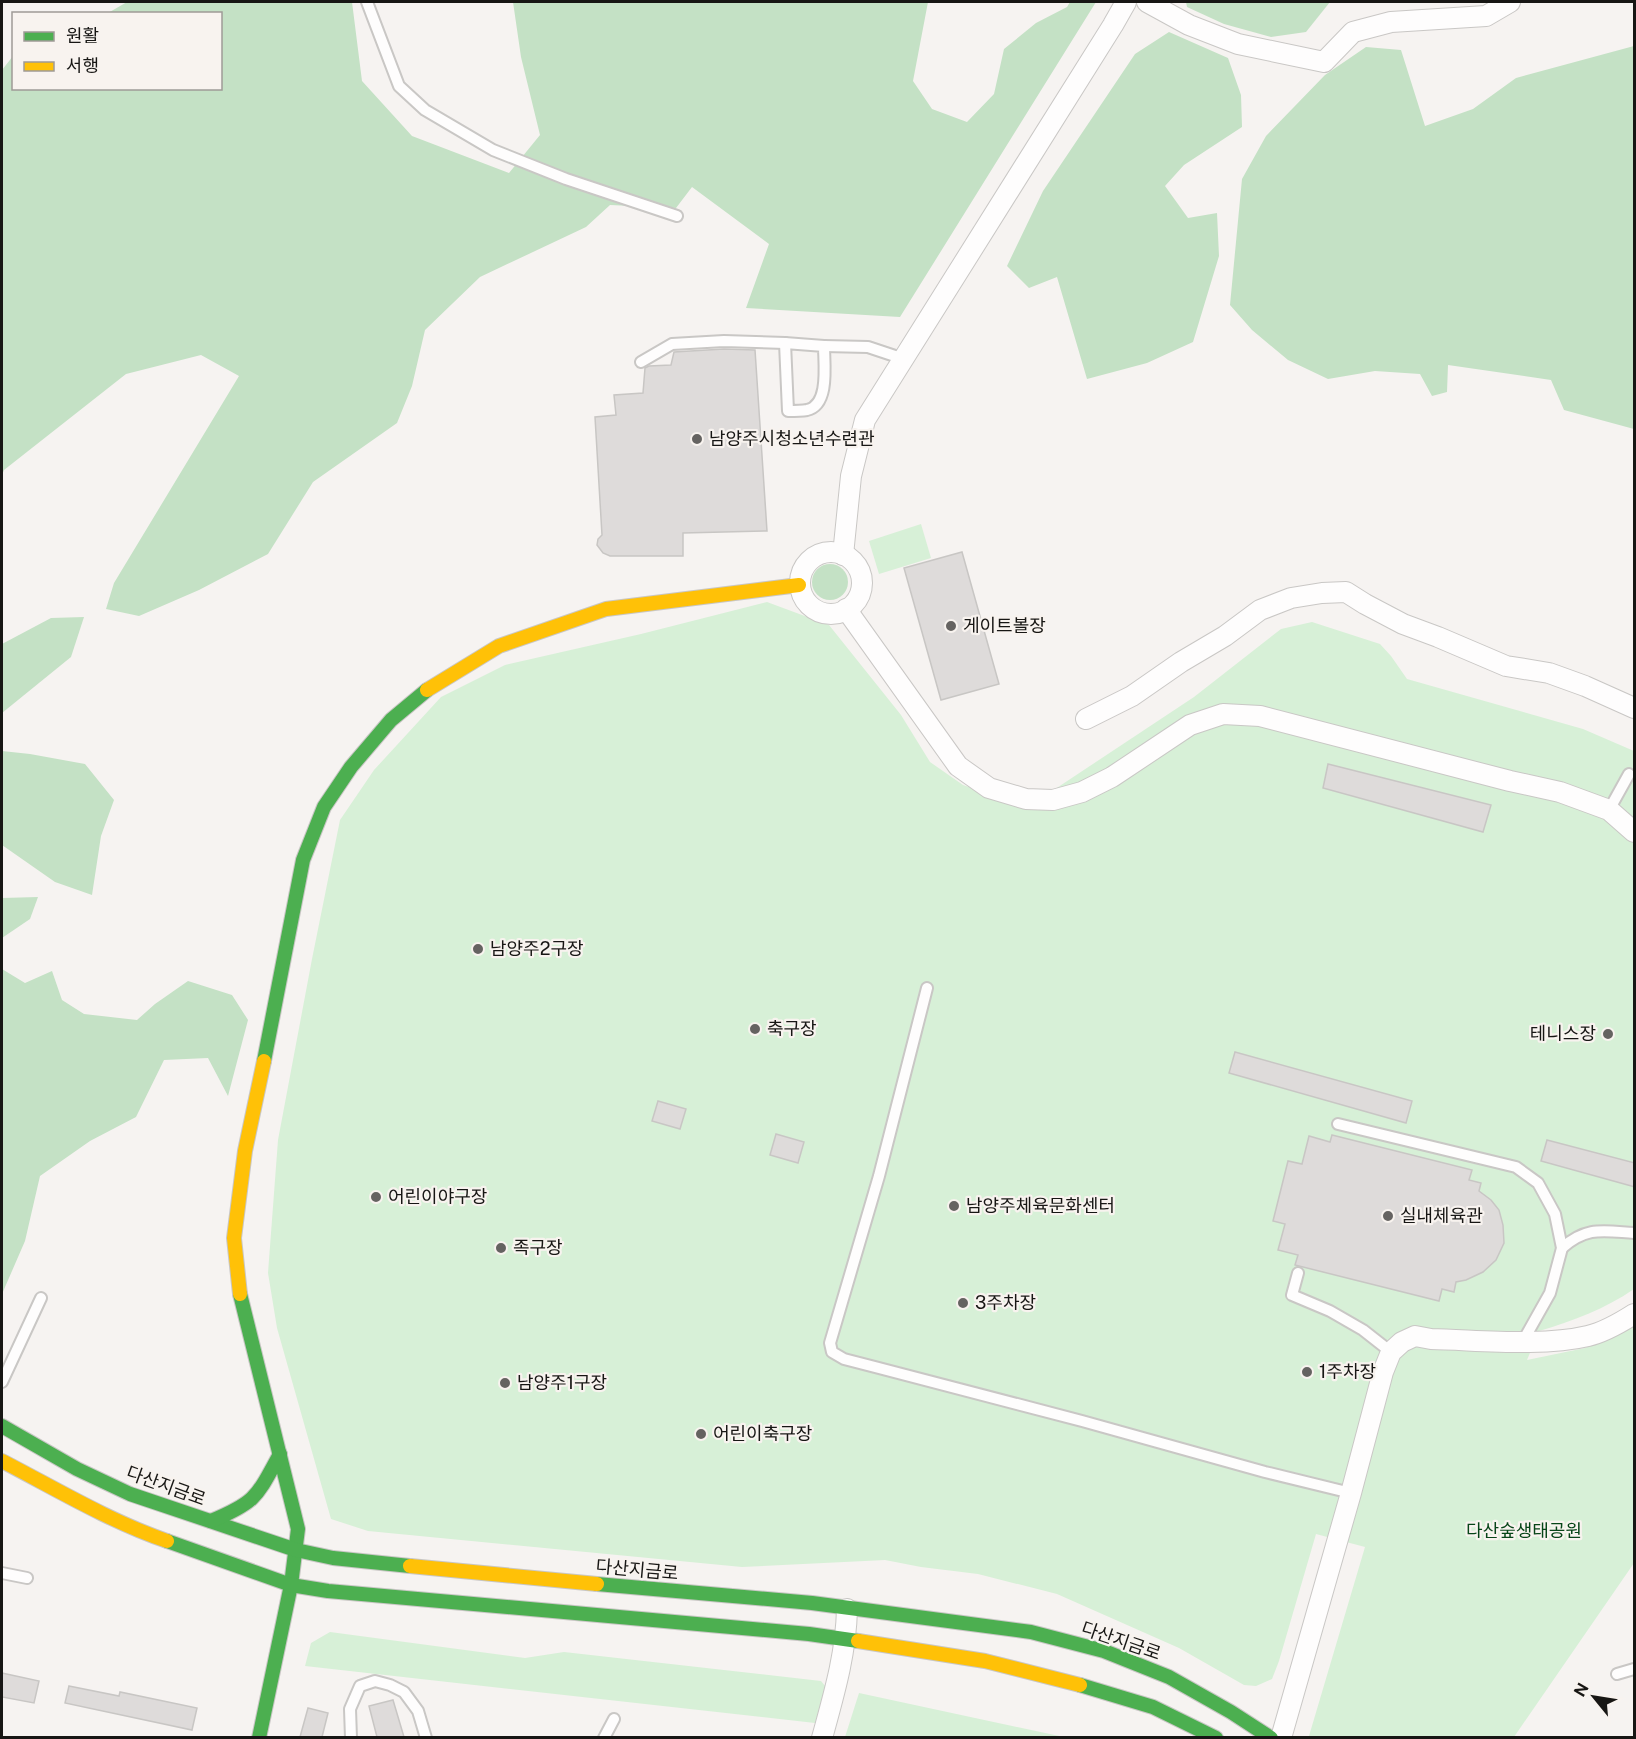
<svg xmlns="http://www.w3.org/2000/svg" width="1636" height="1739" font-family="'Public Sans','Noto Sans KR',sans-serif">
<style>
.green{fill:#d7f0d7}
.forest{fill:#c4e1c5}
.building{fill:#dedbda;stroke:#c8c6c4;stroke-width:1.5}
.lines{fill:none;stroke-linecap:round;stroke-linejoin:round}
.lane-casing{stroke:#c9c7c5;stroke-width:14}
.street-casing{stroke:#c9c7c5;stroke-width:22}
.fast-casing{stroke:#c9c7c5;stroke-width:16}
.slow-casing{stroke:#c9c7c5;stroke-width:16}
.lane{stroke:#fefdfd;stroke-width:10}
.street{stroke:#fefdfd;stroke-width:20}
.fast{stroke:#4caf50;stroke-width:14}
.slow{stroke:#ffc107;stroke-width:14}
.poi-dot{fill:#656361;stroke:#f8f3ef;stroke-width:2}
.labels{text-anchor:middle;stroke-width:4.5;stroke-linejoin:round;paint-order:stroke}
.poi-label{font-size:18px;fill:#171614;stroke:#f8f3ef;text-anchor:start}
.street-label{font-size:18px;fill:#171614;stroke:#f8f3ef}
.park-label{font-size:18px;fill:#074518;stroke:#f8f3ef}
</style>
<rect width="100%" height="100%" fill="#f6f3f1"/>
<!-- green -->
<g class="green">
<polygon points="921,524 931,558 879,574 869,541"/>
<path d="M767,602L829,625L901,715L930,762L963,785L1028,807L1194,697L1281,629L1312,622L1380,644L1391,656L1407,679L1583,729L1634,751V1289C1605,1309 1573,1321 1539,1331L1527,1360L1585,1348L1634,1326V1563L1514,1737L1309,1736L1365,1547L1316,1534L1279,1661L1272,1679L1256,1686L1244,1685L1179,1648L1057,1594L978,1574L921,1567L885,1560L742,1567L368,1531L331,1519L277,1328L268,1273L278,1140L312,959L340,820L374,770L441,697L505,665L641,634Z"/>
<polygon points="330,1632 525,1658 564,1652 821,1681 826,1687 815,1723 305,1666 311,1643"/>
<polygon points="859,1693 1064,1737 1070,1737 845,1737"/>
</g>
<!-- forest -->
<g class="forest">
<polygon points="127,2 352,2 362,81 412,136 509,173 540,135 521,57 513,2 928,2 913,81 932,109 967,122 994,94 1004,49 1036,23 1067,7 1070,2 1096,2 900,317 746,308 769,244 692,187 676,208 610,205 586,227 480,277 425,330 412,386 397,423 313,482 268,554 199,590 139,616 106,609 114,583 239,376 201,355 126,374 4,470 2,475 2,70 13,56 14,88 220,88 220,14 108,13"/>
<polygon points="1186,2 1330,2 1306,32 1271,37 1224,24 1187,7"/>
<polygon points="1169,32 1228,58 1241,95 1242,127 1184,165 1165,186 1188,218 1217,213 1219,256 1193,342 1147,363 1087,379 1057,277 1029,288 1007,266 1043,191 1135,54"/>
<polygon points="1634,46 1634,429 1564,410 1551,380 1448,365 1447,392 1432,396 1420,374 1375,371 1328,379 1288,360 1252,330 1230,305 1242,179 1266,136 1325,75 1366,47 1401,50 1425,126 1473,109 1516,78"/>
<circle cx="830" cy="582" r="18"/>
<polygon points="84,617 71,657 2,713 2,644 51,618"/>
<polygon points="2,751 30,754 85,764 114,800 101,836 92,895 55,882 2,845"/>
<polygon points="38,897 30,919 2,938 2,898"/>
<polygon points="2,969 25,983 52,971 62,1000 84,1014 137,1020 155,1004 188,981 232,995 248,1020 228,1096 208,1058 164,1060 136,1117 90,1141 40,1176 25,1241 2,1294"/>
</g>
<!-- building -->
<g class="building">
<polygon points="724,349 755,350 767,531 683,533 683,556 610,556 603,553 597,545 598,539 602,535 595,417 616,415 614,395 643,393 645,368 649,366 671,365 674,352"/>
<polygon points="962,552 999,684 941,700 904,568"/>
<polygon points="1328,764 1491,805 1483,832 1323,788"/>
<polygon points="1235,1052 1412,1101 1406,1123 1229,1073"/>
<polygon points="658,1101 686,1109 680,1129 652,1121"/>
<polygon points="776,1134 804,1142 798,1163 770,1155"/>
<polygon points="1332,1135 1472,1170 1469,1180 1481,1183 1479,1191 1491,1200 1499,1210 1503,1225 1504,1243 1496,1260 1483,1272 1466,1280 1456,1282 1454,1292 1442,1289 1439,1301 1295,1265 1298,1255 1278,1250 1285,1224 1273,1221 1288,1161 1302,1164 1309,1136 1330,1142"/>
<polygon points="1547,1140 1635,1163 1635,1187 1541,1161"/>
<polygon points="2,1673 39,1681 34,1703 2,1697"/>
<polygon points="69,1686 119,1696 120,1692 197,1708 192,1730 65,1703"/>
<polygon points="393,1700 404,1737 377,1737 369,1706"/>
<polygon points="308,1708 328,1713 322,1737 300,1737"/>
</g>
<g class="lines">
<defs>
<g id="lane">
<polyline points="367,2 399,86 425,110 493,150 566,179 677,216"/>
<path d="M785,343L824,346C824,364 830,405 807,410C801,411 794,411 788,411Z"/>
<polyline points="824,346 868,347 904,359"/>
<polyline points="641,362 672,344 724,341 785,343"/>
<polyline points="1609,810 1629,774"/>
<polyline points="927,988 879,1176 830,1343 832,1352 844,1359 875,1367 1082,1421 1265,1472 1351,1493"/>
<polyline points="1338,1124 1516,1167 1538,1183 1555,1214 1562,1248 1550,1293 1523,1341"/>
<path d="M1562,1248C1587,1226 1603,1231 1634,1233"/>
<polyline points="1298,1273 1292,1295 1330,1311 1363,1330 1391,1352"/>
<polyline points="2,1382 41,1298"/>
<polyline points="2,1573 27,1578"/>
<polyline points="1617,1674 1634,1669"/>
<polyline points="351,1738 350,1709 360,1686 375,1681 390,1685 404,1692 418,1711 426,1738"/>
<polyline points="604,1738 614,1719"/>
</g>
<g id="street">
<polyline points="1147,2 1189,25 1238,44 1324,62 1353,32 1391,22 1486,16 1510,2"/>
<circle cx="831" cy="583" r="31"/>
<polyline points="843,555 851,476 865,420 1113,25 1126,2"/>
<polyline points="846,609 958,766 989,788 1026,799 1053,800 1082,792 1112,777 1190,725 1223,714 1260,716 1510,781 1560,792 1609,810 1634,832"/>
<polyline points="1086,719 1132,696 1181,662 1225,636 1260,610 1291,598 1322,593 1346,592 1365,604 1403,624 1438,637 1506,666 1549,673 1585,686 1634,708"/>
<path d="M822,1738C834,1694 846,1654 847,1609"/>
<path d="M1281,1738L1351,1493L1383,1372L1391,1352L1402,1342L1415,1336L1431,1339C1479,1340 1542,1347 1588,1336C1605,1332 1620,1323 1634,1314"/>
</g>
<g id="fast">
<polyline points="264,1061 303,860 324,807 351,767 391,720 427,690"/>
<polyline points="240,1294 298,1529 291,1585 259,1738"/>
<polyline points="2,1426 77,1469 130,1494 296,1550 333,1558 410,1566"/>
<path d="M211,1521C257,1502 257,1496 280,1454"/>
<polyline points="167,1541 291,1585 328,1591 809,1634 858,1641"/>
<polyline points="597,1584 812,1603 1031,1632 1104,1651 1169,1677 1231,1712 1271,1738"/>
<polyline points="1080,1685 1153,1707 1216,1738"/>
</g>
<g id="slow">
<polyline points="427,690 499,646 606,609 799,585"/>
<polyline points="240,1294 234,1238 245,1151 264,1061"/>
<path d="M2,1461C56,1489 109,1521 167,1541"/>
<polyline points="410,1566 597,1584"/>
<polyline points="858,1641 985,1661 1080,1685"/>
</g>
</defs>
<!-- lane casing -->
<use href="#lane" class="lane-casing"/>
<!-- street casing -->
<use href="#street" class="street-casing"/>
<!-- fast casing -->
<use href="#fast" class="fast-casing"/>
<!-- slow casing -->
<use href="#slow" class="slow-casing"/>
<!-- lane -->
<use href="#lane" class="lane"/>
<!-- street -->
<use href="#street" class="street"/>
<!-- fast -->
<use href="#fast" class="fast"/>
<!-- slow -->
<use href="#slow" class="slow"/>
</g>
<!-- markers -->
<g class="poi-dot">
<circle cx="697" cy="439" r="6"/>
<circle cx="951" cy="626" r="6"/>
<circle cx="478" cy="949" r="6"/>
<circle cx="755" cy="1029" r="6"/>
<circle cx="1608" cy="1034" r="6"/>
<circle cx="376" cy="1197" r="6"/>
<circle cx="954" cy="1206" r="6"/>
<circle cx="1388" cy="1216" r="6"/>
<circle cx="501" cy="1248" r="6"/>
<circle cx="963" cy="1303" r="6"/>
<circle cx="1307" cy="1372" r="6"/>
<circle cx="505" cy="1383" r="6"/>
<circle cx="701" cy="1434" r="6"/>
</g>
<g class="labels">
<!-- poi labels -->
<g class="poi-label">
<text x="709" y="445">남양주시청소년수련관</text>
<text x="963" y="632">게이트볼장</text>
<text x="490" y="955">남양주2구장</text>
<text x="767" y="1035">축구장</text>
<text x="1596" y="1040" text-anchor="end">테니스장</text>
<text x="388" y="1203">어린이야구장</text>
<text x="966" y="1212">남양주체육문화센터</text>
<text x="1400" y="1222">실내체육관</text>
<text x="513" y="1254">족구장</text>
<text x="975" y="1309">3주차장</text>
<text x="1319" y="1378">1주차장</text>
<text x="517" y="1389">남양주1구장</text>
<text x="713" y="1440">어린이축구장</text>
</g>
<!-- street labels -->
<g class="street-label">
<text transform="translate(166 1486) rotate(20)" y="6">다산지금로</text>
<text transform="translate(637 1570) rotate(5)" y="6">다산지금로</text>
<text transform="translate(1121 1641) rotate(19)" y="6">다산지금로</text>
</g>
<!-- park labels -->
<g class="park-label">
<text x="1524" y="1537">다산숲생태공원</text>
</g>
</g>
<!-- border -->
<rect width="1636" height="1739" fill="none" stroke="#171614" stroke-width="6"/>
<!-- legend -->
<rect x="12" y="12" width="210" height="78" fill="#f8f3ef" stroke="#9e9b97" stroke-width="1.5"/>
<rect x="24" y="32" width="30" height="9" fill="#4caf50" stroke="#9e9b97" stroke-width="1.5"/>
<text x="66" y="42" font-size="18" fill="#171614">원활</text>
<rect x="24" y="62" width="30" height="9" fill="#ffc107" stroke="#9e9b97" stroke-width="1.5"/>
<text x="66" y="72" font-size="18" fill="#171614">서행</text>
<!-- north arrow -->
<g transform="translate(1594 1697) rotate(300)" stroke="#f8f3ef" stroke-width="4.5" paint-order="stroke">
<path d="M0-4.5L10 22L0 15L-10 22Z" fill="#171614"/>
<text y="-9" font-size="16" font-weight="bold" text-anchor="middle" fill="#171614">N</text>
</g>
</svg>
